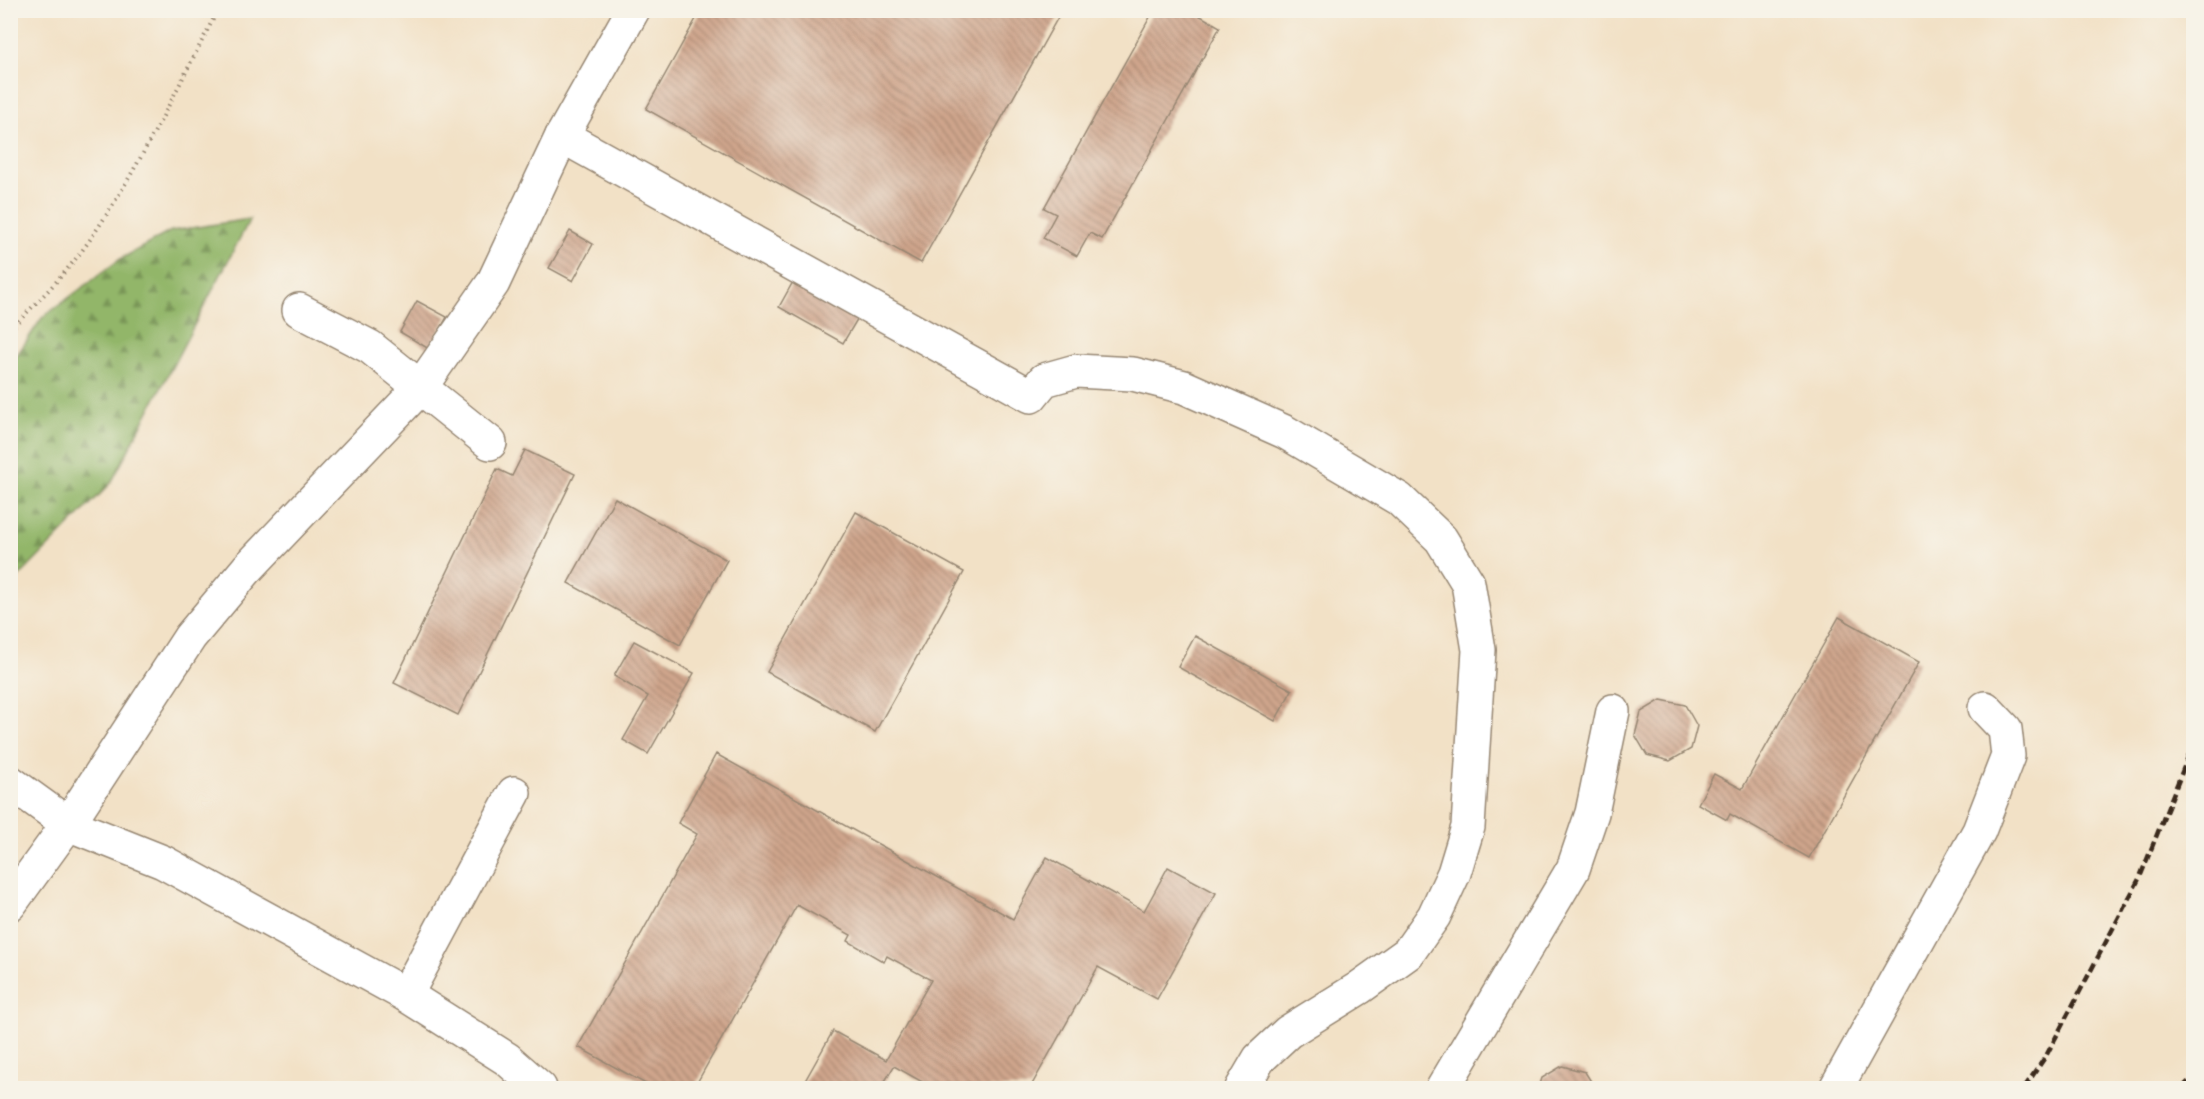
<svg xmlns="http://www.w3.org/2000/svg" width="2204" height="1099" font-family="Alegreya,serif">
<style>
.forest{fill:url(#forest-firs);stroke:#667044;stroke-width:1.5}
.building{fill:url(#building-back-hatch)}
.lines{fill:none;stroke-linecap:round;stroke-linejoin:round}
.minor-casing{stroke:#968672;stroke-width:36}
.path{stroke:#968672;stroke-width:4;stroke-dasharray:1.5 4.5;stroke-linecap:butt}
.minor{stroke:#fff;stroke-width:33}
.rail{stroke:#3b2a1e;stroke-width:4.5;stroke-dasharray:9 4.5;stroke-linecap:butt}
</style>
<defs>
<pattern id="forest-firs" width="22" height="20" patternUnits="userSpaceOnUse" patternTransform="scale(1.5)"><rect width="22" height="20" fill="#92b669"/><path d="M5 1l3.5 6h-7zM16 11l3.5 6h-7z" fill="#789456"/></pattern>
<pattern id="building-back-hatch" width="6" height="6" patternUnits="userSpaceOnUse" patternTransform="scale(1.5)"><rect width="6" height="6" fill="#cfa58c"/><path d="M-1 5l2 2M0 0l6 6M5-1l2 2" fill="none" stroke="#a98772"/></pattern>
</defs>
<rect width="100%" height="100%" fill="#f7f3e8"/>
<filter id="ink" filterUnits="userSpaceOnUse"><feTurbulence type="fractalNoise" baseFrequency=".0167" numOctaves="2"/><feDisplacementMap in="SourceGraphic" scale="12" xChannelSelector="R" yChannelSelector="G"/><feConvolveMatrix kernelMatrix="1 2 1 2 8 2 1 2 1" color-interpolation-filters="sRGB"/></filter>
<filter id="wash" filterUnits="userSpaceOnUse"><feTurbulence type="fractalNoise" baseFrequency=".008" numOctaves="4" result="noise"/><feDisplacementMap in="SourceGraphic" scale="24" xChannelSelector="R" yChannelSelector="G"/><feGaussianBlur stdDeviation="1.35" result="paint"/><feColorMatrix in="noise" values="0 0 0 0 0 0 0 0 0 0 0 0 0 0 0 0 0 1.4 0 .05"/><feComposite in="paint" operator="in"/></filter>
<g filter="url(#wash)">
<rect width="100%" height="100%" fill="#f2e1c6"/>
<!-- forest -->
<polygon class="forest" points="250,219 111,483 11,585 11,364 42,318 119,260 171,231"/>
<g id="blocks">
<!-- building -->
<g class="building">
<polygon points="701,10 1062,10 921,263 646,109"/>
<polygon points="1154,10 1190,10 1220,27 1102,239 1090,233 1077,256 1043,238 1056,214 1044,208"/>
<polygon points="570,231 593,244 573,281 549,268"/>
<polygon points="794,280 859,316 843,343 779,307"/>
<polygon points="417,301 447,317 429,349 400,332"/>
<polygon points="525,450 575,474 458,715 394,683 497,469 512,476"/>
<polygon points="615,498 727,560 680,645 568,583"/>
<polygon points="856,512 964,572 875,732 767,672"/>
<polygon points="1839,617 1919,662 1809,858 1730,814 1727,820 1698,804 1714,774 1742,789"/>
<polygon points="1195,636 1292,690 1275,721 1178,667"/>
<polygon points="634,641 694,673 648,754 623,740 648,696 614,676"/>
<polygon points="1661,700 1685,705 1697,726 1691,749 1670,761 1647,755 1635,735 1641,712"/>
<polygon points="716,754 1013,919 1047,857 1144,911 1168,867 1216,893 1157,999 1098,967 1030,1088 933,1088 894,1066 881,1088 801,1088 833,1031 886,1060 931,980 887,956 884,962 848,941 851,935 797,905 694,1088 653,1088 578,1047 697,834 678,823"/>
<polygon points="1562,1066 1585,1072 1595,1088 1539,1088 1542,1078"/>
</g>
</g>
</g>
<g filter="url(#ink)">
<use href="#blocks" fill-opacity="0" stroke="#968672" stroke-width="1.5"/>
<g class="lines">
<defs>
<g id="minor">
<polyline points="562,136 1031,396 1044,380 1076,371 1133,374 1184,387 1285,432 1399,499 1441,539 1468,583 1479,650 1468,827 1454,873 1434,916 1408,953 1359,988 1288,1032 1259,1059 1242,1088"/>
<polyline points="299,310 370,347 490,443"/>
<polyline points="10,782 68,824 163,862 406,995 507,1059 540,1088"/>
<polyline points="10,904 68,824 190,637 247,569 420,388 493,283 562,136 633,10"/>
<polyline points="406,995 514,793"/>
<polyline points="1443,1088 1573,869 1592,813 1613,711"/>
<polyline points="1836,1088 1979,831 2008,756 2005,729 1985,708"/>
</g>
</defs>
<!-- minor casing -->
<use href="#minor" class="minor-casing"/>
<!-- path -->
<path class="path" d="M10,330C38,301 66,274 89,241C139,169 177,88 218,10"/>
<!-- minor -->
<use href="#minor" class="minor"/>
<!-- rail -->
<g class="rail">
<polyline points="2024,1088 2046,1056 2140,877 2194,742"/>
<polyline points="2182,1088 2194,1076"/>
</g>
</g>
</g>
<!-- margin -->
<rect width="2204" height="1099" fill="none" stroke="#f7f3e8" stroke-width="36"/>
</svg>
